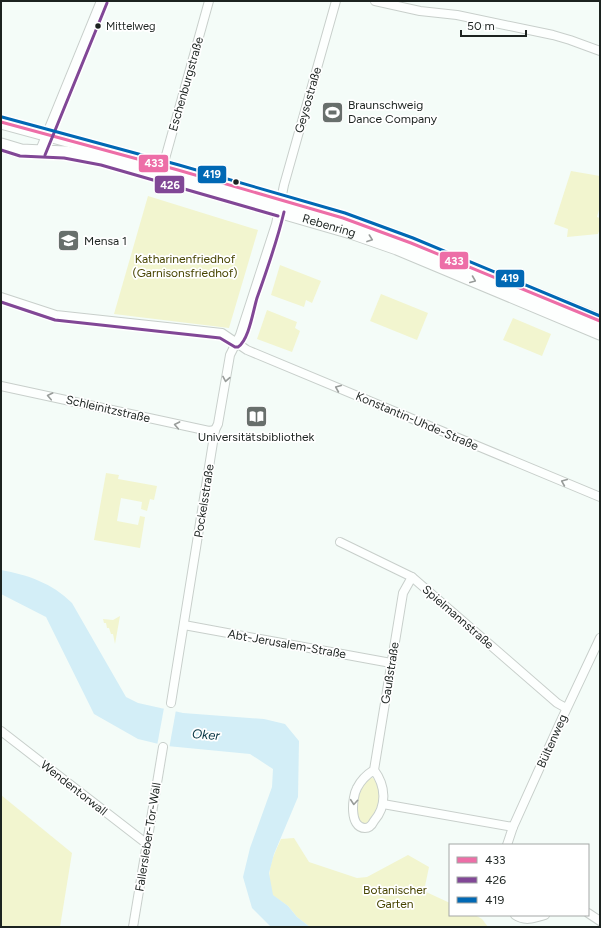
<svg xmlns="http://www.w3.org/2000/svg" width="601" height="928" font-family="Figtree,sans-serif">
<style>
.green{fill:#f2f5cf}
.water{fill:#d3eef7}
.pier{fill:#f4fcf8}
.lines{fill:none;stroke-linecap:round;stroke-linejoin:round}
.minor-casing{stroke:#c8cfcb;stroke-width:10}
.tertiary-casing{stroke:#c8cfcb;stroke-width:12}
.primary-casing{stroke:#c8cfcb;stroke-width:15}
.minor{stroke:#fdfffe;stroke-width:8}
.tertiary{stroke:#fdfffe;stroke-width:10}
.primary{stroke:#fdfffe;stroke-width:13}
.bus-1-casing{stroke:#fff;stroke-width:6}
.bus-2-casing{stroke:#fff;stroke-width:6}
.bus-3-casing{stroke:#fff;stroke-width:6}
.bus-1{stroke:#ed6ea7;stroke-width:3}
.bus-2{stroke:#814796;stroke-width:3}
.bus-3{stroke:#0068b4;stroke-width:3}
.oneway{stroke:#989c9a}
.bus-dot{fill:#1c2320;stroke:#fff;stroke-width:1.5}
.labels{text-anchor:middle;stroke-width:3.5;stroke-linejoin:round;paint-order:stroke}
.bus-label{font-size:11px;fill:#1c2320;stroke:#fff;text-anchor:start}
.street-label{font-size:12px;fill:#1c2320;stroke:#fff}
.poi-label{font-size:12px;fill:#1c2320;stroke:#fff;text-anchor:start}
.park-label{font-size:12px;fill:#474401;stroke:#fff}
.water-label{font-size:13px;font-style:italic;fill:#063544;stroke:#fff}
.line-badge{stroke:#fff;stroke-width:1.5}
.badge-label{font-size:11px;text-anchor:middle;font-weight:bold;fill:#fff}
</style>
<rect width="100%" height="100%" fill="#f4fcf8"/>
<!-- green -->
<g class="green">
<polygon points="571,171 600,176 600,206 597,217 600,218 600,228 598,234 567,237 568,229 554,224"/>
<polygon points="148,196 258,230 229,328 114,314"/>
<polygon points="280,265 321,281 312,303 306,300 304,307 271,295"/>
<polygon points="381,294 428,313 417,340 370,321"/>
<polygon points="267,310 297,322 295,328 300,331 292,352 257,339"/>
<polygon points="513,318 551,334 542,356 503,340"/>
<polygon points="106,473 119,475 118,479 157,486 154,500 150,499 147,511 141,509 142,502 121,498 117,521 138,525 140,516 145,517 140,548 94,540"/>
<polygon points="120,616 115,644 113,634 111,634 109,628 107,628 106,623 104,623 103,619 113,620"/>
<path d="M371,777C382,781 381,801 377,810C375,815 371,819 368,824L363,825L357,818L356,804L362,783Z"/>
<polygon points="1,795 72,853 60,927 1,927"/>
<path d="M294,838L309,862L357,878L367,877L408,855L429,867L424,891L450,903V915H475L482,919L488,927H310L297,917L288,906L272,895C266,871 271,861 281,839Z"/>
</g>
<!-- water -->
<path class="water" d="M1,570C28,575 52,583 72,603L126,697L138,703L183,713L264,719L285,724L299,741L298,797L274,854L269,873L273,895L288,906L297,917L310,927H271L252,908L243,877L250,848L272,787L273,769L250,754L167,746L138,739L94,714L46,617L1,594Z"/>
<!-- pier -->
<polygon class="pier" points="164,708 176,710 169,749 157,746"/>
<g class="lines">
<defs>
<g id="minor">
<polyline points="375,1 420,11 457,15 553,35 570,40 600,51"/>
<polyline points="163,166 209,1"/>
<polyline points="1,297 56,315 222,333 247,350 600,497"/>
<polyline points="1,386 209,431 215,430"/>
<polyline points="340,542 412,577 557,703 566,708"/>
<polyline points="184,625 391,663"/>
<polyline points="171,703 214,436 215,430 218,424 230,355 240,335 276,224 284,185 336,1"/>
<polyline points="1,731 147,844"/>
<path d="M374,770C386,786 387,806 374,821C372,825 369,828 365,828C349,828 352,797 357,788C361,780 366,775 374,770L403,593L412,577"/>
<polyline points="383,804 513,827"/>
<polyline points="507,845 513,827 559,725 600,638"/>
<polyline points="588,913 600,921"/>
<path d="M515,915C525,922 535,918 545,915"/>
<polyline points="133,927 163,747"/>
</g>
<polyline id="tertiary" points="40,153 102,1"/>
<g id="primary">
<polyline points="1,122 178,170 343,218 411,243 600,321"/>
<path id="s1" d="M1,145L21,151L65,153L102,160L351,232L397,248L600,333"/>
</g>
</defs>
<!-- minor casing -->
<use href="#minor" class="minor-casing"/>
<!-- tertiary casing -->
<use href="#tertiary" class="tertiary-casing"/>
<!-- primary casing -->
<use href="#primary" class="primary-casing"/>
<!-- minor -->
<use href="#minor" class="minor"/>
<!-- tertiary -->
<use href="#tertiary" class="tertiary"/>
<!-- primary -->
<use href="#primary" class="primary"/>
<defs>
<polyline id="bus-1" points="1,122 178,170 343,218 411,243 600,321"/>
<g id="bus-2">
<polyline points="1,150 20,156 64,158 101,165 278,216"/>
<polyline points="45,155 107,3"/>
<path d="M1,302L55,320L220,338L235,347H238C249,340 253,311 257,298C267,270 277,242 284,212"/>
</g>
<polyline id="bus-3" points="2,117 179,165 345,213 413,238 600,316"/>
</defs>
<!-- bus-1 casing -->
<use href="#bus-1" class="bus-1-casing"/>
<!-- bus-2 casing -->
<use href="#bus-2" class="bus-2-casing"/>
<!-- bus-3 casing -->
<use href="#bus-3" class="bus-3-casing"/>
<!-- bus-1 -->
<use href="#bus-1" class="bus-1"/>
<!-- bus-2 -->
<use href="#bus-2" class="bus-2"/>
<!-- bus-3 -->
<use href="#bus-3" class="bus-3"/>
</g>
<!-- one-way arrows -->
<defs><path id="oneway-chevron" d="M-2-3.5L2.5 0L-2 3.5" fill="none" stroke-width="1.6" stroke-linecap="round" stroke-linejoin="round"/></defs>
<g class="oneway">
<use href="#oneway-chevron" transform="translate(370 239) rotate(20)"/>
<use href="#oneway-chevron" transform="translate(473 280) rotate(22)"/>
<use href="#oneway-chevron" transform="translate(226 379) rotate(100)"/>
<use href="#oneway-chevron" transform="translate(338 388) rotate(-157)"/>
<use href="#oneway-chevron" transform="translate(50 396) rotate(-168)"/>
<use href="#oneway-chevron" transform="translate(177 425) rotate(-169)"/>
<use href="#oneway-chevron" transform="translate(564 482) rotate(-157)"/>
<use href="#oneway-chevron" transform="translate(354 802) rotate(95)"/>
</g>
<!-- icons -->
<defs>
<symbol id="stadium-square" viewBox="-11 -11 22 22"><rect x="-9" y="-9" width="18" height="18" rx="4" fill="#686f6c" stroke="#fff"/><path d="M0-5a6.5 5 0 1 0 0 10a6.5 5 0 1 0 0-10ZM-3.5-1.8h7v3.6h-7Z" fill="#fff"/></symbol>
<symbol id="university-square" viewBox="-11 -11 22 22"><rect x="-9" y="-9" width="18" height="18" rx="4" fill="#686f6c" stroke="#fff"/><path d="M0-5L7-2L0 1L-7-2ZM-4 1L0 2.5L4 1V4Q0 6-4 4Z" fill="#fff"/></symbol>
<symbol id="library-square" viewBox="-11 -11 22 22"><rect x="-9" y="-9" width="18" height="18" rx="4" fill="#686f6c" stroke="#fff"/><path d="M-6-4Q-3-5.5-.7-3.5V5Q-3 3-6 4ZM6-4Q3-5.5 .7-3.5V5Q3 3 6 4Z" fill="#fff"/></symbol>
</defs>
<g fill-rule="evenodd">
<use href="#stadium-square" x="320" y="100" width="25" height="25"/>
<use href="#university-square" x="56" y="228" width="25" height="25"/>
<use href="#library-square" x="244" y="404" width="25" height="25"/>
</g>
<!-- markers -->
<g class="bus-dot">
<circle cx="98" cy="26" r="3.5"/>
<circle cx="236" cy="182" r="3.5"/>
</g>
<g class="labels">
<!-- bus labels -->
<g class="bus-label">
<text x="106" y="30">Mittelweg</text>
</g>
<!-- street labels -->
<g class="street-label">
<text transform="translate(186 84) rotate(-74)" y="4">Eschenburgstraße</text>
<text transform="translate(308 100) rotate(-74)" y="4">Geysostraße</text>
<text dy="4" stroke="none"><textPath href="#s1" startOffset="339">Rebenring</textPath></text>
<text transform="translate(108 409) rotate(13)" y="4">Schleinitzstraße</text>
<text transform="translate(417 421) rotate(23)" y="4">Konstantin-Uhde-Straße</text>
<text transform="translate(204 501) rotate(-81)" y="4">Pockelsstraße</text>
<text transform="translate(458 617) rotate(41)" y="4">Spielmannstraße</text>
<text transform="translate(287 644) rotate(10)" y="4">Abt-Jerusalem-Straße</text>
<text transform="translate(390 673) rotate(-81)" y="4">Gaußstraße</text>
<text transform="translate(552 741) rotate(-66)" y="4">Bültenweg</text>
<text transform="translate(74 788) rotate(38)" y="4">Wendentorwall</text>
<text transform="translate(148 837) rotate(-81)" y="4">Fallersleber-Tor-Wall</text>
</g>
<!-- poi labels -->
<g class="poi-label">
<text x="348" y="109">Braunschweig<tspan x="348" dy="14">Dance Company</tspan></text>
<text x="84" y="245">Mensa 1</text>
<text x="256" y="441" text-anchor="middle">Universitätsbibliothek</text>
</g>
<!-- park labels -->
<g class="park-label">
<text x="185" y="263">Katharinenfriedhof<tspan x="185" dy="14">(Garnisonsfriedhof)</tspan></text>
<text x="395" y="894">Botanischer<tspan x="395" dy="14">Garten</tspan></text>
</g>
<!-- water labels -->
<g class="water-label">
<text transform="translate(206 734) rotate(4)" y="5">Oker</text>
</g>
</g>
<g class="line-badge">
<rect x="138" y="154" width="31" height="19" rx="4" fill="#ed6ea7"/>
<rect x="197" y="165" width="30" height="19" rx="4" fill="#0068b4"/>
<rect x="154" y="175" width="31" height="19" rx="4" fill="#814796"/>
<rect x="439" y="251" width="30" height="19" rx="4" fill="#ed6ea7"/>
<rect x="495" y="269" width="30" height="19" rx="4" fill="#0068b4"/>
</g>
<g class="badge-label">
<text x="154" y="167">433</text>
<text x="212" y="178">419</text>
<text x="170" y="189">426</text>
<text x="454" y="265">433</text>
<text x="510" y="282">419</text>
</g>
<!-- border -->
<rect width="601" height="928" fill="none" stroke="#1c2320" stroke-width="4"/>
<!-- legend -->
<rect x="449" y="844" width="140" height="72" fill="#ffffff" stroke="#a4a7a6"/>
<rect x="457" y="857" width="20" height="6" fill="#ed6ea7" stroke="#a4a7a6"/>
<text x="485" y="864" font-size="12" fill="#1c2320">433</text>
<rect x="457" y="877" width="20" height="6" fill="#814796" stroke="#a4a7a6"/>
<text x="485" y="884" font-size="12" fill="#1c2320">426</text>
<rect x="457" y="897" width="20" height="6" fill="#0068b4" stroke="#a4a7a6"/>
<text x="485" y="904" font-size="12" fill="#1c2320">419</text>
<!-- scale -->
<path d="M461 30v6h65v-6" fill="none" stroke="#1c2320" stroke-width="2"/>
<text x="467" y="30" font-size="12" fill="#1c2320" stroke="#ffffff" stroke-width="3" paint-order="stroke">50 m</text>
</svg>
